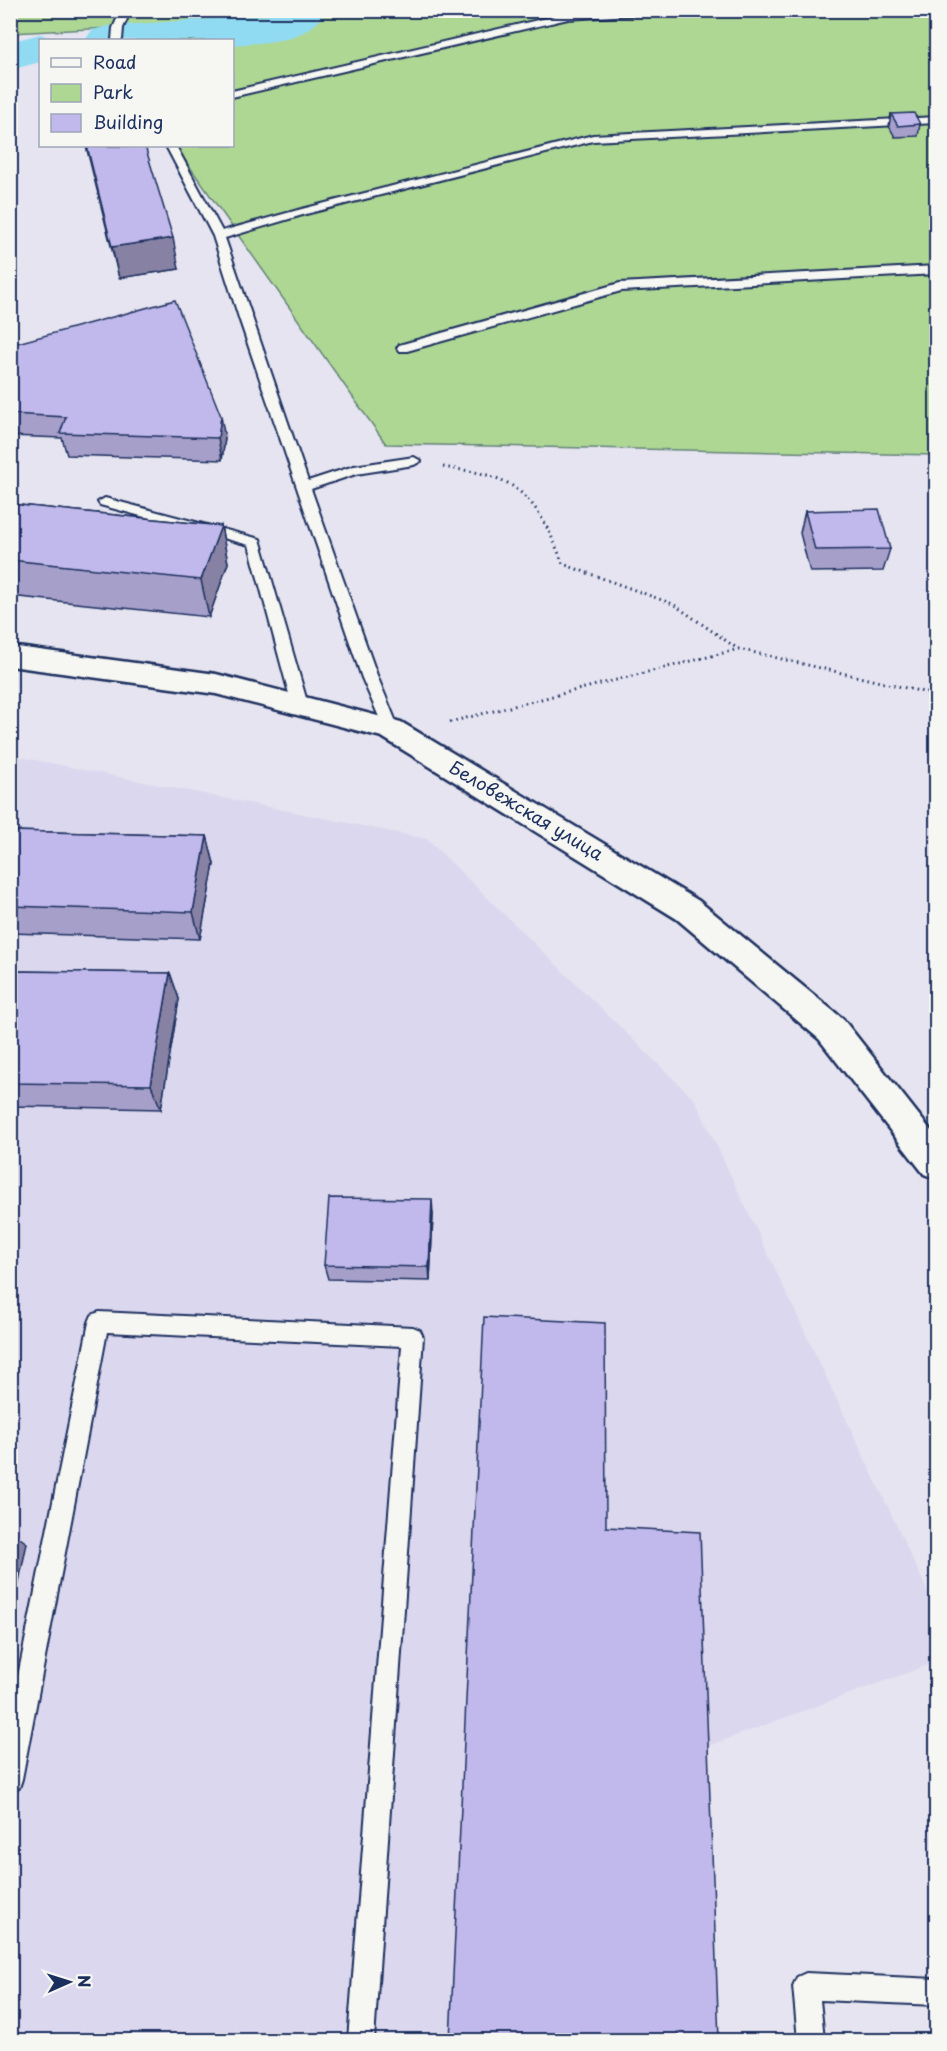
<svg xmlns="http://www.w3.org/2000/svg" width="947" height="2051" font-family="'Playpen Sans',sans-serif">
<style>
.built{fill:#dbd7ee}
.green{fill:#aed794;stroke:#648379;stroke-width:1.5}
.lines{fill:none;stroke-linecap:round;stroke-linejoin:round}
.river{fill:#91dbf2;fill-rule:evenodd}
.lane-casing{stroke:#1b2f5e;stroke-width:4}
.street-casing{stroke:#1b2f5e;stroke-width:5}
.path{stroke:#1b2f5e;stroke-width:3;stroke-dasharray:1.5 4;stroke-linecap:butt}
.lane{fill:#f6f6f2;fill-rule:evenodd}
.street{fill:#f6f6f2;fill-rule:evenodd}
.wall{fill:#a69fca;stroke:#1b2f5e;stroke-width:1.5}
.shaded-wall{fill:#8782a4;stroke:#1b2f5e;stroke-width:1.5}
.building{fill:#c1b9eb;stroke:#1b2f5e;stroke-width:1.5}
.labels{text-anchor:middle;stroke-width:4.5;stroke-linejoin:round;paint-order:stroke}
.street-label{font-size:18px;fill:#1b2f5e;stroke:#f6f6f2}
</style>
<rect width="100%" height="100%" fill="#e6e4f0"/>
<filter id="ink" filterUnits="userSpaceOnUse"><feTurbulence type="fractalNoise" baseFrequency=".0167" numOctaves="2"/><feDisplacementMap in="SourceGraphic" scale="12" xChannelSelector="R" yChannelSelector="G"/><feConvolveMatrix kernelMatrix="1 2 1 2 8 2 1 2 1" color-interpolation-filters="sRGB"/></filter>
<g filter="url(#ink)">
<!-- built -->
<polygon class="built" points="10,755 427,839 695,1100 936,1609 936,1662 697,1750 707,2040 11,2040"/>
<!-- green -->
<polygon class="green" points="11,10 936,11 936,455 386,444 175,146 232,146 232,40 135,40 129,27 11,33"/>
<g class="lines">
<!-- river -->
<g class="river">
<path d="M275,10H328C306,43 268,42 232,45V40H85L92,30L108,26L267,15Z"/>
<polygon points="40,34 58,40 40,40 40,62 10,70 10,42"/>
</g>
<defs>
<g id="lane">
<polygon points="121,10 131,10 123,28 122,40 112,40 113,28"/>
<polygon points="608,10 664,10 660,13 568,19 232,97 232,91 568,13"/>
<polygon points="936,117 936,123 593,141 306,214 225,238 308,481 354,466 414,457 421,461 414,465 356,474 311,489 378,678 399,729 396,733 386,733 362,678 239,318 213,236 166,146 176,146 222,231 298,210 593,135"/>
<polygon points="936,266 936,274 621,291 407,351 399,351 397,348 399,345 620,283"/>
<polygon points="105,498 260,539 308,705 305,709 295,709 292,705 249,545 100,505 98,502"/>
<polygon points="99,1312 413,1327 420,1330 423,1337 374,2040 348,2040 402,1346 107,1332 22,1779 19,1788 10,1791 10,1716 89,1322 92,1315"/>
<polygon points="806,1973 936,1979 936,2005 820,2000 824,2040 798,2040 793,1986 797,1977"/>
</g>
<polygon id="street" points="10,646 216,674 401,722 699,901 843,1019 936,1137 936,1179 924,1174 819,1039 677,919 382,737 216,694 10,666"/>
</defs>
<!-- lane casing -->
<use href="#lane" class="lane-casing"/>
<!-- street casing -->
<use href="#street" class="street-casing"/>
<!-- path -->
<g class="path">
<path d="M443,467C460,470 477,471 493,477C533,489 549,529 563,564L673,604L738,649"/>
<polyline points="450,722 739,649 936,695"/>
</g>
<!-- lane -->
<use href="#lane" class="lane"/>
<!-- street -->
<use href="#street" class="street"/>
</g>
<!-- wall -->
<g class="wall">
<polygon points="891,114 920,124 918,136 895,137 889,126"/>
<polygon points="86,146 179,269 119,278"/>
<polygon points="10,345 225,438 222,460 67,455 62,438 10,436"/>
<polygon points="10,504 221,526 228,563 209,617 10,596"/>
<polygon points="805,511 890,549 883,571 810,572 800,533"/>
<polygon points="10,831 207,836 214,864 200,939 10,933"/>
<polygon points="10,971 170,973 179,999 161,1109 10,1106"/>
<polygon points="433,1214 430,1281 328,1279 324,1265"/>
</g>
<!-- shaded-wall -->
<g class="shaded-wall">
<polygon points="173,238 179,269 119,278 112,247"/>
<polygon points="221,416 225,438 222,460 218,438"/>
<polygon points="221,526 228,563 209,617 201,580"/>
<polygon points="207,836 214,864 200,939 193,912"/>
<polygon points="170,973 179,999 161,1109 151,1085"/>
<polygon points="432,1199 433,1214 430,1281 429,1267"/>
<polygon points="10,1531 27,1543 10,1625"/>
</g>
<!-- building -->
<g class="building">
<polygon points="914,113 920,124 898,126 891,114"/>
<polygon points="87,146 145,146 173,238 112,247"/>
<polygon points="175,300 221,416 218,438 60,433 66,417 10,414 10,345"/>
<polygon points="10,504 221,526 201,580 10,560"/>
<polygon points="879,509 890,549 815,550 805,511"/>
<polygon points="10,831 207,836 193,912 10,906"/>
<polygon points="10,971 170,973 151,1085 10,1083"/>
<polygon points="329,1198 432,1199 429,1267 324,1265"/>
<polygon points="484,1317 605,1323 606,1527 700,1532 719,2040 450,2040"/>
</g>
</g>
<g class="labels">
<!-- street labels -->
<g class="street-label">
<text transform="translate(526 811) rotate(31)" y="6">Беловежская улица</text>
</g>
</g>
<!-- margin -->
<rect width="947" height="2051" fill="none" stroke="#f6f6f2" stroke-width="36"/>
<rect x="18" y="18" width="911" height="2015" fill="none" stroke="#1b2f5e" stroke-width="2" filter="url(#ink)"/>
<!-- legend -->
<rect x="39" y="39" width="195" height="108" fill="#f6f6f2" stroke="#9ea6b7" stroke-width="1.5"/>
<rect x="51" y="58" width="30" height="9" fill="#f6f6f2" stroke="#9ea6b7" stroke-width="1.5"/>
<text x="93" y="69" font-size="18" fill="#1b2f5e">Road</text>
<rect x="51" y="84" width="30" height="18" fill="#aed794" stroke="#9ea6b7" stroke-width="1.5"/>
<text x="93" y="99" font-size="18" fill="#1b2f5e">Park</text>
<rect x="51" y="114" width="30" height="18" fill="#c1b9eb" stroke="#9ea6b7" stroke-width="1.5"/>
<text x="93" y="129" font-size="18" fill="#1b2f5e">Building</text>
<!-- north arrow -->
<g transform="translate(69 1982) rotate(87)" stroke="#f6f6f2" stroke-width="4.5" paint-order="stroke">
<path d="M0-4.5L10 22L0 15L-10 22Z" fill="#1b2f5e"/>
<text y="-9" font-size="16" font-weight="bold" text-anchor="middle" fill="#1b2f5e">N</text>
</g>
</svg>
